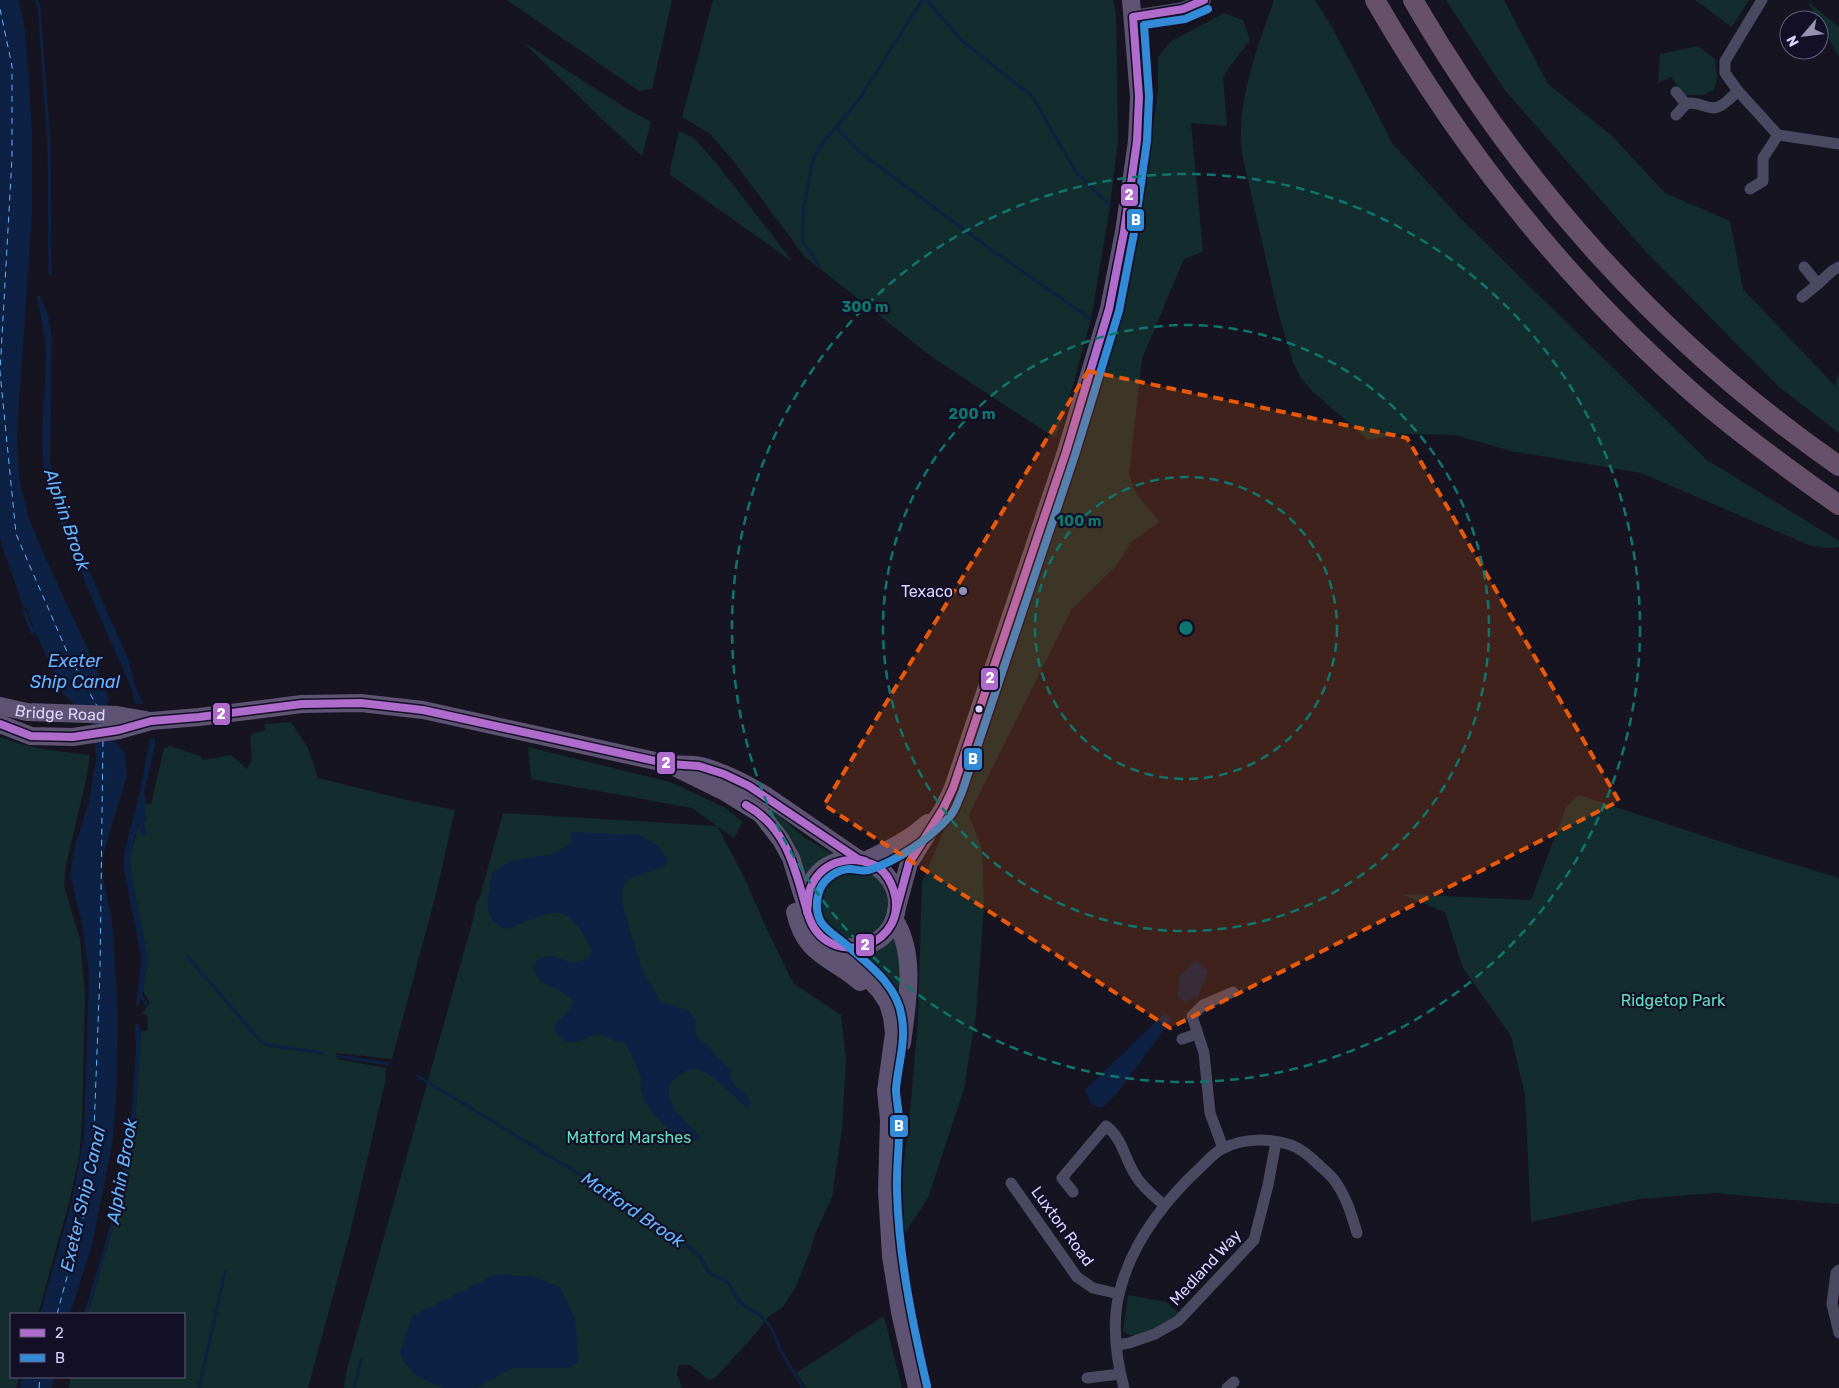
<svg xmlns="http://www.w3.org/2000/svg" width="1839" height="1388" font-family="Rubik,sans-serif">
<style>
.green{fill:#132c2d}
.water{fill:#0d2144}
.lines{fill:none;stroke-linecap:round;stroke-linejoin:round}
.stream{stroke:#0d2144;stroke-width:3}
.ferry{stroke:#62b6ff;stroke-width:1;stroke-dasharray:6 5;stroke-linecap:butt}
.minor{stroke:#4a4962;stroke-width:11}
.tertiary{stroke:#4a4962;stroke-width:14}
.primary{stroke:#5e5373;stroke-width:18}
.motorway{stroke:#67516a;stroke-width:20}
.bus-1-casing{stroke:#130f26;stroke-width:11}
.bus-2-casing{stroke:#130f26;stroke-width:11}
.bus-1{stroke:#b06ccc;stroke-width:8}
.bus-2{stroke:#338bd7;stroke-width:8}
.marked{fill:#e8590c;fill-opacity:0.2;stroke:#e8590c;stroke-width:4;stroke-dasharray:10 6;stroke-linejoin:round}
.ring{fill:none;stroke:#0f766e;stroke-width:2.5;stroke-dasharray:9 6}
.poi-dot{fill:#9591b1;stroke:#130f26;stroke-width:2}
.bus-dot{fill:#d9d4ff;stroke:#130f26;stroke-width:2}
.labels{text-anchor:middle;stroke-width:4.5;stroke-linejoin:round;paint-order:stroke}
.poi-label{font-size:16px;fill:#d9d4ff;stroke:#130f26;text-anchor:end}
.street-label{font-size:16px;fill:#d9d4ff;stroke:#130f26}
.park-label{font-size:16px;fill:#5fe0c0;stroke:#130f26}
.water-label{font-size:18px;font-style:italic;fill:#62b6ff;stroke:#130f26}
.centre{fill:#0f766e;stroke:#130f26;stroke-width:2.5}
.ring-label{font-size:15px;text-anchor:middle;font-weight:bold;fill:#0f766e;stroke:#130f26;stroke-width:4.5;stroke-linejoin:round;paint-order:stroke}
.line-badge{stroke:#130f26;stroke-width:2}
.badge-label{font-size:14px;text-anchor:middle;font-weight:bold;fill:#fff}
</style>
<rect width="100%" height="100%" fill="#161421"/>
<!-- green -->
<g class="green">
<polygon points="507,0 672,0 652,89 639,91"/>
<polygon points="713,0 1113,0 1116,15 1118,141 1110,206 1091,319 1073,386 1055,438 932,357 805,257 732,159 710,134 682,117"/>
<path d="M1274,0H1315L1333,29L1393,144L1460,218L1707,460L1839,541V547L1827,548L1811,546L1641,473L1511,451L1455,435L1400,434L1368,440L1312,391L1301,378L1293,362L1278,312L1242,154C1236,101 1257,49 1274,0Z"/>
<polygon points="1446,0 1504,0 1548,84 1612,136 1665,193 1730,221 1743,289 1835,386 1839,373 1839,433 1779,387 1647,253 1504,89"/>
<polygon points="1695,0 1749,0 1732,27"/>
<polygon points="1807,1 1839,27 1839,57"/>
<polygon points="1224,13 1243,20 1250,40 1223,76 1227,126 1191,123 1203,252 1184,259 1142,359 1129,475 1137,495 1160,522 1131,542 1117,565 1072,609 969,815 982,849 984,907 976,1014 964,1089 928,1198 903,1236 903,1169 911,1102 918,1018 922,882 961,791 1058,512 1101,373 1138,238 1158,90 1158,57 1170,42"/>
<polygon points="522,41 622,106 651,122 642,156 603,120"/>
<polygon points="1698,46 1715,59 1717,79 1714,90 1703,95 1684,95 1671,77 1658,83 1660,54"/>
<polygon points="679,131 694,138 716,163 793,262 669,174"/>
<polygon points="291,722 308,748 318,778 411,801 455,810 437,890 392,1059 336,1053 337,1059 386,1068 385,1083 349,1237 308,1388 69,1388 71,1377 184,1377 184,1314 88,1314 119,1206 135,1125 141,1031 148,1030 147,1015 142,1014 150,1003 143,991 148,960 131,874 130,858 139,823 146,821 146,804 151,804 164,748 170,746 200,756 203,760 231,755 247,769 252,758 250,735 265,730 264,724"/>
<path d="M0,737C29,749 59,751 90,755L86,780L66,865L64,886L80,939L85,992L82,1123L79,1158L69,1203L38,1314H11V1377H19L16,1388H0Z"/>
<polygon points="528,747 670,782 724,807 743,822 734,838 718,827 747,883 764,923 793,983 841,1015 846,1059 842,1129 832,1197 816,1232 809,1254 795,1288 783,1307 768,1317 757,1332 716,1377 709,1380 690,1365 679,1365 677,1374 682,1388 344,1388 347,1369 474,916 476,903 480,896 503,813 717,826 692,808 531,779"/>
<polygon points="754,794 805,838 834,855 805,878 750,800"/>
<polygon points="1579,795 1743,849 1839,878 1839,1204 1714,1193 1640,1199 1531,1222 1525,1095 1511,1036 1463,968 1445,912 1401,894 1531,900 1566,807"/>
<path d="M847,867C853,868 861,868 867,871C889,883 895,911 879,931C876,936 868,939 863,942L828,936L816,922L812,904L817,886L830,873Z"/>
<path d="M895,936C903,958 900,987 898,1011L852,956C870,954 881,946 895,936Z"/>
<path d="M1128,1295L1166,1302L1179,1313C1169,1323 1133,1344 1123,1331Z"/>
<polygon points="884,1316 902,1388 807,1388 796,1373"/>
</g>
<!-- water -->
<g class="water">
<polygon points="0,0 19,0 25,31 29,81 32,133 32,215 17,432 19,476 28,516 44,555 92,658 109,699 107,704 114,740 125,753 127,776 105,848 102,865 103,878 112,921 116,980 118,1022 116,1102 112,1145 92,1245 70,1314 40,1314 72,1200 84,1137 89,972 81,920 70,875 75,845 88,805 96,760 93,724 62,692 36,633 31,634 22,611 26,610 32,627 33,626 27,608 24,609 0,540"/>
<path d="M37,296H40L48,315L52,339L50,462L53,480L73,538L87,566L128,659L135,686L143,704H135C134,692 128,682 124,670C107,635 92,599 77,562C64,533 49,502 44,469C39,432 46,394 46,356C45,334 41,317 37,296Z"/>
<polygon points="150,739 155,739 155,745 144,793 146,804 146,821 144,823 146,834 142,836 138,824 130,858 131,874 148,960 143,991 138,1006 136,1005 141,964 141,955 124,870 124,854 140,791"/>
<path d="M571,832L640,835L659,847L668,860L665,866L626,880L622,891V902L629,926L641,968L661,1002L687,1010L696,1019L695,1034L699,1039L708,1045L714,1054L729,1068L731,1080L735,1086L744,1092L751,1104L748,1108C733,1096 720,1080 703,1071C696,1068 689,1069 682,1073C649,1092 686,1122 701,1137C694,1143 687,1142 680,1137C665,1127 644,1109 641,1089C640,1086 642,1081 641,1078C637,1066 630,1053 624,1042L615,1041L599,1034C580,1038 566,1053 554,1028C560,1016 570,1015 573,1001L564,993L540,981L534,970L536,961C553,952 555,959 571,962C578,964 584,959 590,956L592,950C585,939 578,922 566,915C553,907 520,925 506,929C479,919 489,895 492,873L509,862L530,857L552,855L572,842Z"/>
<polygon points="1195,960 1209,970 1198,996 1185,1002 1177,996 1180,976"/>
<polygon points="1165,1013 1172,1019 1117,1093 1102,1108 1091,1104 1085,1090"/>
<polygon points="135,1024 139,1024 141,1031 135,1125 119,1206 88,1314 84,1314 112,1220 131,1120 136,1048"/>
<polygon points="496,1274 531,1276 560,1287 575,1320 579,1357 577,1362 568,1368 513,1368 476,1388 444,1388 418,1377 403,1361 400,1352 412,1316"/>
<polygon points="22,1377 54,1377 52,1388 20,1388"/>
</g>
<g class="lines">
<!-- stream -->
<g class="stream">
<polyline points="36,0 39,6 49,143 50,273"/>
<polyline points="927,0 961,40 1032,96 1076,172 1110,206"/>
<polyline points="836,127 861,153 993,251 1091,319"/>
<polyline points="819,266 802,240 804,206 813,159 818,149 860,98 922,0"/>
<polyline points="188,957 263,1044 322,1053"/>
<polyline points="139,993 147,1005"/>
<polyline points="337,1056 388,1064"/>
<polyline points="418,1076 602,1188 678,1238 700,1256 708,1272 729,1283 738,1300 746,1307 761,1316 767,1323 772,1329 780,1349 803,1388"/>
<polyline points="199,1388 225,1272"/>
<polyline points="354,1388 361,1360"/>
</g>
<!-- ferry -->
<g class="ferry">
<polyline points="0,9 12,66 12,158 0,372 16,534 68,654 97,706"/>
<polyline points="57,1314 92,1185 100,972 103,740"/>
<polyline points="39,1388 40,1377"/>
</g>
<!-- minor -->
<g class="minor">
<polyline points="1762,0 1725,61 1725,73 1738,91 1778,135 1839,144"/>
<path d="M1676,92L1686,104C1698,100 1708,111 1718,107C1726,104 1732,96 1738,91"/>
<polyline points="1676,115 1686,104"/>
<polyline points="1750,189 1763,181 1763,158 1778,135"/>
<polyline points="1818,284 1832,271 1839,267"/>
<polyline points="1802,297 1818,284 1804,267"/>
<polyline points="1182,1039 1197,1034"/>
<polyline points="1223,1148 1210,1113 1204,1053 1192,1016 1203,1005 1233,992"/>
<polyline points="1011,1183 1077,1277 1093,1288 1119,1294"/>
<path d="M1073,1192L1062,1178L1106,1126C1122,1138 1124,1156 1134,1173C1141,1186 1153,1195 1164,1205"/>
<polyline points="1839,1270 1836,1273 1832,1304 1839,1333"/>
<polyline points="1117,1345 1129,1343 1155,1334 1178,1321 1254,1240 1268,1185 1276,1142"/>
<polyline points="1087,1378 1120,1374"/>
<path d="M1124,1388C1116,1358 1112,1324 1119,1294C1131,1243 1166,1199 1203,1165C1209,1159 1216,1151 1224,1148C1244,1138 1270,1138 1291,1145C1302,1149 1313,1159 1321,1167C1327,1172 1333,1177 1337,1184C1347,1199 1352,1216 1357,1233"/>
<polyline points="1227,1388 1234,1382"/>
</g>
<!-- tertiary -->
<polyline class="tertiary" points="1133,17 1183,9 1204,0"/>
<!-- primary -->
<g class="primary">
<path id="s1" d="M0,706L27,712L117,715L146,720"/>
<path d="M0,724L31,736L73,737L119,730L151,721L199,717L302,704L361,703L423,710L669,764C679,765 691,764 701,766C724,772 745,783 765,795L858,859"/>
<polyline points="674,767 725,792 761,814 781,840 791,858 812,926 821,937 863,972 880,991 888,1003 892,1017 894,1033 886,1091 889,1120 887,1191 891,1256 900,1312 917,1388"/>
<path d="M865,861C889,849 908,841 928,823"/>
<path d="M807,905C806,889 814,874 827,866C839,859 855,856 868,862C922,887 895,965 832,944"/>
<polyline points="896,911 909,863 943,809 953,788 1066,452 1109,309 1124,232 1137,141 1139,97 1131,0"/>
<path d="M795,912C805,956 831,957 860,982"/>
<path d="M894,919C917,954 907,1004 902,1043"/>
</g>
<!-- motorway -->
<g class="motorway">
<path d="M1375,0C1463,153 1574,292 1709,407C1751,442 1795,474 1839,505"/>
<path d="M1413,0C1520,185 1663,344 1839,466"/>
</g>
<defs>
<g id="bus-1">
<polyline points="0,724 31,736 73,737 119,730 151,721 199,717 302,704 361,703 423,710 669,764 699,766 724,774 749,786 858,859 865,861"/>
<path d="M746,805C789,829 795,871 808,914C826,975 916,945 892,886C888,876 882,868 872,864C847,854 820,863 810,889C808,896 808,905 807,912"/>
<polyline points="896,911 909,863 943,809 953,788 1066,452 1109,309 1124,232 1137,141 1139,97 1133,17 1183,9 1204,0"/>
</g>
<path id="bus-2" d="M927,1386C912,1321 899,1258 897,1192C896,1168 900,1143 899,1120C899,1110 896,1099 896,1089C898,1065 906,1042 902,1018C898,985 867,963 843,942C836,936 826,930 821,922C815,911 816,900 820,889C825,878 838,869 850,869C856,869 863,872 869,870C897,861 931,838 950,816C956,810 958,800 962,792L1075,455L1119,311L1134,233L1147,141L1149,96L1144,25L1185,19L1208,9"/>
</defs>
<!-- bus-1 casing -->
<use href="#bus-1" class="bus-1-casing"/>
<!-- bus-2 casing -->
<use href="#bus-2" class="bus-2-casing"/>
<!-- bus-1 -->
<use href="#bus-1" class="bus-1"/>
<!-- bus-2 -->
<use href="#bus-2" class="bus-2"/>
</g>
<!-- marked area -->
<path class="marked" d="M1088,371L1407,438L1619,801L1170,1028L824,805Z"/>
<!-- distance rings -->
<g class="ring">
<circle cx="1186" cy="628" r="151"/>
<circle cx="1186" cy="628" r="303"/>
<circle cx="1186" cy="628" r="454"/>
</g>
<!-- markers -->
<circle class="poi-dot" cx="963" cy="591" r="5"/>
<circle class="bus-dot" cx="979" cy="709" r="4.5"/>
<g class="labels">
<!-- poi labels -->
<g class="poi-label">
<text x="953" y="597">Texaco</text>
</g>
<!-- street labels -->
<g class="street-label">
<text dy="6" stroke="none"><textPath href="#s1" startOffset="61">Bridge Road</textPath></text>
<text transform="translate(1063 1226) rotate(54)" y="6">Luxton Road</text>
<text transform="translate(1205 1267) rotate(-47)" y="6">Medland Way</text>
</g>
<!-- park labels -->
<g class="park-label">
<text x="1673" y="1006">Ridgetop Park</text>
<text x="629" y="1143">Matford Marshes</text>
</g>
<!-- water labels -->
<g class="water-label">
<text transform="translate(67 520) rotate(71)" y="6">Alphin Brook</text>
<text x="75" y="667">Exeter<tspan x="75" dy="21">Ship Canal</tspan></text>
<text transform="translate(122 1171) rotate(-80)" y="6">Alphin Brook</text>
<text transform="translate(83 1199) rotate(-77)" y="6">Exeter Ship Canal</text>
<text transform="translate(633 1210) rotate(34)" y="6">Matford Brook</text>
</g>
</g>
<circle cx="1186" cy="628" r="8" class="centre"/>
<g class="ring-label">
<text x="865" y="312">300 m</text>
<text x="972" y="419">200 m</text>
<text x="1079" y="526">100 m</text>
</g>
<g class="line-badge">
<rect x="1120" y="183" width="19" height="24" rx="5" fill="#b06ccc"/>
<rect x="1126" y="208" width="19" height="24" rx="5" fill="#338bd7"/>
<rect x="980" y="667" width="19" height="24" rx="5" fill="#b06ccc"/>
<rect x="212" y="702" width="19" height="24" rx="5" fill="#b06ccc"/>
<rect x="963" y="747" width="20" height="24" rx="5" fill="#338bd7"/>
<rect x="656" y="751" width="20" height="24" rx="5" fill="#b06ccc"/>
<rect x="855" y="933" width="20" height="24" rx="5" fill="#b06ccc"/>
<rect x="889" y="1114" width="20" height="24" rx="5" fill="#338bd7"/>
</g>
<g class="badge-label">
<text x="1129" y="200">2</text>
<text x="1136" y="225">B</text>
<text x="990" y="683">2</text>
<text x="221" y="719">2</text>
<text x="973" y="764">B</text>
<text x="666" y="768">2</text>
<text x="865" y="950">2</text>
<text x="899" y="1131">B</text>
</g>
<!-- legend -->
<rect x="10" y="1313" width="175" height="65" fill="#130f26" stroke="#625e7d"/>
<rect x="20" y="1329" width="25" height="8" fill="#b06ccc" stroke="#625e7d"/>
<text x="55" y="1338" font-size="15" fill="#d9d4ff">2</text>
<rect x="20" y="1354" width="25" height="8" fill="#338bd7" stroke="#625e7d"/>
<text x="55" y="1363" font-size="15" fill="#d9d4ff">B</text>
<!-- north arrow -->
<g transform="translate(1804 35) rotate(242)"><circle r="24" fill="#130f26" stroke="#625e7d"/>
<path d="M0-4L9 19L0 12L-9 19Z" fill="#9591b1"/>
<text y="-8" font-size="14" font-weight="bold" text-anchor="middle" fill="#d9d4ff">N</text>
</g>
</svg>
